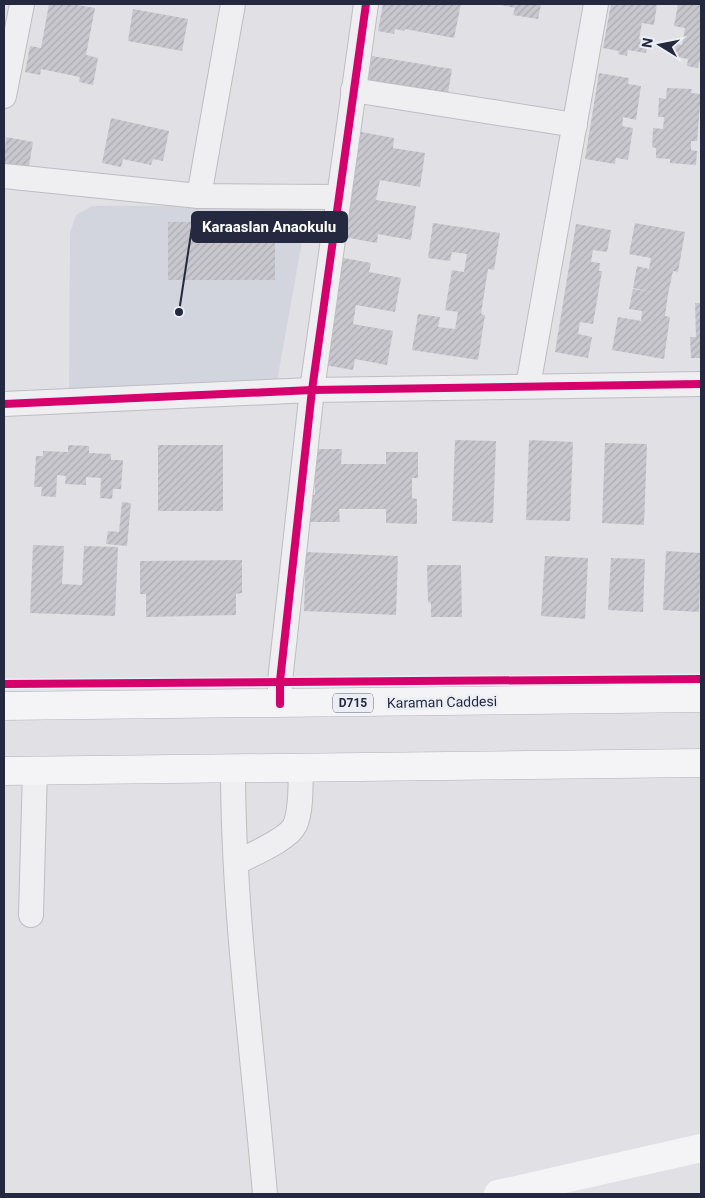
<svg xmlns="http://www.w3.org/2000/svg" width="705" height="1198" font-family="Roboto,sans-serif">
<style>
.built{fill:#d2d4de}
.building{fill:url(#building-hatch)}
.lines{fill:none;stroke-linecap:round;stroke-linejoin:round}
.street-casing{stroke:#bdbdc3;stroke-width:26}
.highway-casing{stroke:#b2b3ba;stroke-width:29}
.street{stroke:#efeff2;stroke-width:24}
.secondary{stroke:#f4f4f6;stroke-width:28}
.highway{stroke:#f4f4f6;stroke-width:28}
.cycleway-casing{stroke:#eceef5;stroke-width:11}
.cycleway{stroke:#d6006c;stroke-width:8}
.labels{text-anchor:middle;stroke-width:5;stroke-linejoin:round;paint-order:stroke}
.shield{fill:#eceef5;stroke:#616476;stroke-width:1}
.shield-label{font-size:12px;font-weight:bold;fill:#25293f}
.street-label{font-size:14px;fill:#25293f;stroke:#eceef5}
.leader{fill:none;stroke:#25293f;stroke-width:2}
.callout-dot{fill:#25293f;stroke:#eceef5;stroke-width:2}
.callout{fill:#25293f;stroke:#25293f;stroke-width:2}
.callout-label{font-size:15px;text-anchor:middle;font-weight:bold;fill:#fff}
</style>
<defs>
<pattern id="building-hatch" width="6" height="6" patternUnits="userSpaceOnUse" patternTransform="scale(1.25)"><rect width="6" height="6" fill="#c7c7cd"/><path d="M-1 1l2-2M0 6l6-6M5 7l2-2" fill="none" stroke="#ababb1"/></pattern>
</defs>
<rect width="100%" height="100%" fill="#e0e0e5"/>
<!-- built -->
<polygon class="built" points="297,205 307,214 275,392 69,392 70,233 76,215 92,206"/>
<!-- building -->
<g class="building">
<polygon points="49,4 71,4 95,8 86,55 98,58 93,85 79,82 80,77 41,69 40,75 25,72 30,46 41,48"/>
<polygon points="383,4 461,4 454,38 405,29 404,31 395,29 394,34 378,31"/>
<polygon points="497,4 541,4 538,19 513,15 515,8"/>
<polygon points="611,4 657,4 654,25 642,23 639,39 648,40 646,53 628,50 627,56 618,54 619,51 603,48"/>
<polygon points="678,4 701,4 701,62 699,62 698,68 687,66 688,59 671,56 673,43 682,45 685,28 674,26"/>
<polygon points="133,9 188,19 182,51 128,41"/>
<polygon points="372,56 452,69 448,93 368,80"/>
<polygon points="599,73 629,78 628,84 641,86 636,120 623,117 622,126 633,128 628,160 616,158 615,164 585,159"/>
<polygon points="667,88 692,89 691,93 701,94 697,141 691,141 691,150 697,151 696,165 670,163 670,159 656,158 656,148 652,147 653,128 663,129 664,117 658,117 659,98 666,99"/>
<polygon points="111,118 169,131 163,161 153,159 151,165 123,159 121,167 102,163"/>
<polygon points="361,132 394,138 393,148 425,153 420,187 380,180 376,200 416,206 411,240 378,234 377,243 344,237"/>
<polygon points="6,137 33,142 28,172 4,168"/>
<polygon points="168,222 264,222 264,232 275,232 275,280 168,280"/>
<polygon points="433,223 500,233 494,270 488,269 481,314 485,315 478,360 412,350 418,314 440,317 438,327 455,329 458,312 445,310 452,270 464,272 467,254 452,252 450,261 428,258"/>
<polygon points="635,223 685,232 678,272 673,271 668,294 665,316 670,317 664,359 612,350 618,317 641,321 642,311 629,309 633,289 653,292 633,288 637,266 649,269 651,258 629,254"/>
<polygon points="576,224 611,230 607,252 593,250 591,262 600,263 599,271 602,271 593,324 580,322 578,334 592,337 588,358 555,352"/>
<polygon points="338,257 371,263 369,272 401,278 395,312 356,305 353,324 393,331 387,365 355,359 353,370 319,364"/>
<polygon points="695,303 701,303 701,358 691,358 690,337 696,337"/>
<polygon points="455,440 496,441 493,523 452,521"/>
<polygon points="529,440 573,442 570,521 526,520"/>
<polygon points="605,443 647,444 644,525 602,523"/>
<polygon points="68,445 89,446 89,453 111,454 111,460 123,460 121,489 113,489 112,499 100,498 101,478 86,477 86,485 65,484 66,476 57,475 56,497 41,496 42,487 34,487 36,456 43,456 43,451 68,452"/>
<rect x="158" y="445" width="65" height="66"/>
<polygon points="310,449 342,449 341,464 386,464 386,452 418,452 418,478 412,478 412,498 417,499 417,524 386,523 386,509 339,509 340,522 309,522 309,495 315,495 315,474"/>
<polygon points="122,502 131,503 127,546 106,544 108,531 119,532"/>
<polygon points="33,545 64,546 62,584 82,585 84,546 118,547 115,616 30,613"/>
<polygon points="666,551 701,553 699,612 663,610"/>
<polygon points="306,552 398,556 396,615 304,611"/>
<polygon points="545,556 588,558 585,619 541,616"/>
<polygon points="611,558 645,559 643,612 608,610"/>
<polygon points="242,560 242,593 236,594 236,615 146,617 146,594 140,594 140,561"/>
<polygon points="427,565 461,565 462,617 431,617 431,603 428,602"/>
</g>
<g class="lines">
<defs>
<g id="street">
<polyline points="353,90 575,125"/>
<polyline points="4,96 22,4"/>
<polyline points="4,176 199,196 338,197"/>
<polyline points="199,196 233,4"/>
<polyline points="528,386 596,4"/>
<polyline points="4,404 312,390 701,384"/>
<polyline points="280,704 280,681 312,390 366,4"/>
<path d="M233,768C233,911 253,1052 265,1194"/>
<path d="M236,863C250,855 288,840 295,825C302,809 300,784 301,767"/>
<polyline points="31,915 35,770"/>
</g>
<g id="highway">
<polyline points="4,706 701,698"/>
<polyline points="4,771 701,763"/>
</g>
</defs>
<!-- street casing -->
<use href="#street" class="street-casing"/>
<!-- highway casing -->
<use href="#highway" class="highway-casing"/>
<!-- street -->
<use href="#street" class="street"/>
<!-- secondary -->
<polyline class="secondary" points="498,1194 701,1148"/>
<!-- highway -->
<use href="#highway" class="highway"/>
<defs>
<g id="cycleway">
<polyline points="4,404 312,390 701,384"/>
<polyline points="4,684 701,679"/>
<polyline points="280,704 280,681 312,390 366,4"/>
</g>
</defs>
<!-- cycleway casing -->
<use href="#cycleway" class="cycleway-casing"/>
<!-- cycleway -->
<use href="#cycleway" class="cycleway"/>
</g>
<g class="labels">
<!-- shield labels -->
<rect class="shield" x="333" y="693.5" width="40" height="19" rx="4"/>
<g class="shield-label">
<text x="353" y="707">D715</text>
</g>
<!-- street labels -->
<g class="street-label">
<text transform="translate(442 702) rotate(-1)" y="5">Karaman Caddesi</text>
</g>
</g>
<!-- callouts -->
<path class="leader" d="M179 312L192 227"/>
<circle class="callout-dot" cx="179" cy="312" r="5"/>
<rect class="callout" x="192" y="212" width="155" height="30" rx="5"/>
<g class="callout-label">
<text x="269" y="232">Karaaslan Anaokulu</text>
</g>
<!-- border -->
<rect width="705" height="1198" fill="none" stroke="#25293f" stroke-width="10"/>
<!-- north arrow -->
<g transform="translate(660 45) rotate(280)" stroke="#eceef5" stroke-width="4" paint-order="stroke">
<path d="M0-4L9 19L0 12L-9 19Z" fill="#25293f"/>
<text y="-8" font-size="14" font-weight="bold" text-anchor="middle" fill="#25293f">N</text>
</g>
</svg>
